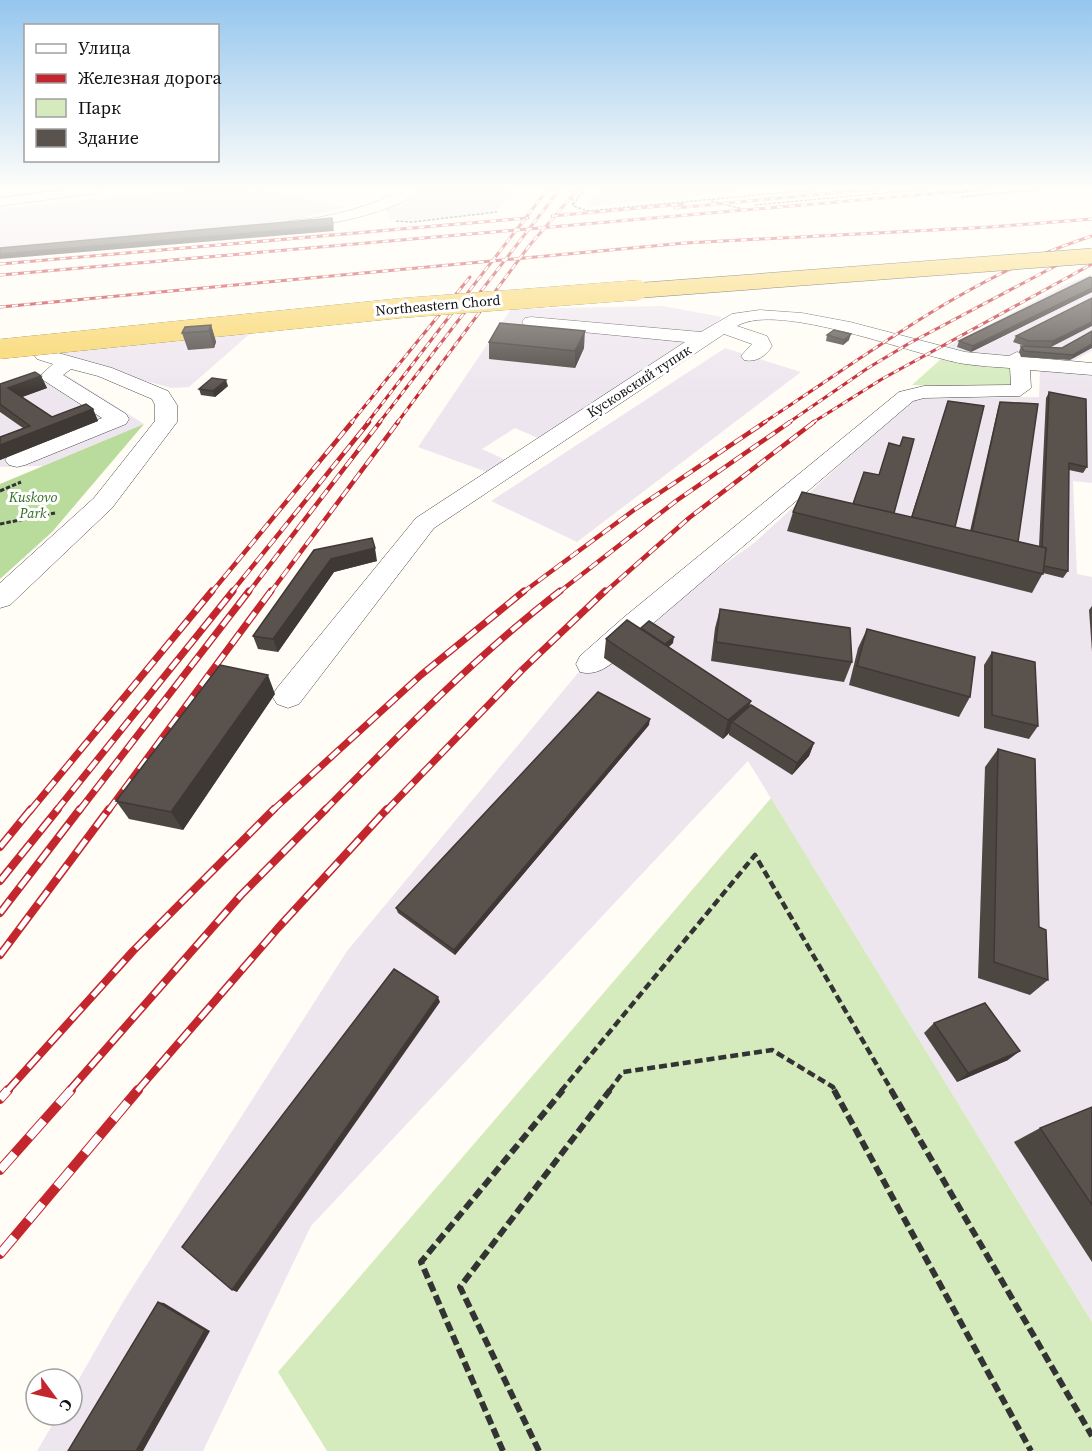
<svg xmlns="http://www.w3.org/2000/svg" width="1092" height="1451" font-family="'Source Serif 4',serif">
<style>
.industrial{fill:#eee6ef}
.green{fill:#d5ebbd}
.forest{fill:#b9dc9c}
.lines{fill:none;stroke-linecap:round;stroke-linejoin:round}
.minor-casing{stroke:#444;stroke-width:1}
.path-far3{stroke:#333;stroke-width:1.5;stroke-dasharray:3 1.5;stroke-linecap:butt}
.path-far2{stroke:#333;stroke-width:3;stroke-dasharray:4.5 2;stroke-linecap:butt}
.path-far1{stroke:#333;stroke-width:4.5;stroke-dasharray:8 4;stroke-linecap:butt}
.path{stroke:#333;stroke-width:6;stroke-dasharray:10 4.5;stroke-linecap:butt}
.minor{fill:#fff;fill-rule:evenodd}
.rail-far4-casing{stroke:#c4262e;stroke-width:3}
.rail-far3-casing{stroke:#c4262e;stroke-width:4.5}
.rail-far2-casing{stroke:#c4262e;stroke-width:7}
.rail-far1-casing{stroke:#c4262e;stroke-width:8}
.rail-casing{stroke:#c4262e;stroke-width:10}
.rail-far4{stroke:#fff;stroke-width:2;stroke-dasharray:6;stroke-linecap:butt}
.rail-far3{stroke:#fff;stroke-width:3;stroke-dasharray:10;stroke-linecap:butt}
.rail-far2{stroke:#fff;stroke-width:4.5;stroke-dasharray:13;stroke-linecap:butt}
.rail-far1{stroke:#fff;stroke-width:5;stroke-dasharray:16;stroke-linecap:butt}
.rail{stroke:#fff;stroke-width:8;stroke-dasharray:22;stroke-linecap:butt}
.major-bridge-far1-casing{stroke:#222;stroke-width:16;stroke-linecap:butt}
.major-bridge-casing{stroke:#222;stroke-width:20;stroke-linecap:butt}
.major-bridge-far1{stroke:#f9d66b;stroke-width:15}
.major-bridge{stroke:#f9d66b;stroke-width:20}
.wall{fill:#4d4742}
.shaded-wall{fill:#3f3936}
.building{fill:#5a524d;stroke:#3f3936;stroke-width:1.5}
.labels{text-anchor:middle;stroke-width:6;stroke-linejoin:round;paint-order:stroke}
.far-street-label{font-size:14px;fill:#111;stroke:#fff}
.far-park-label{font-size:14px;font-style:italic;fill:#2f6b1f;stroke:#fff}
</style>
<rect width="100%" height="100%" fill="#fffdf5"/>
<!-- industrial -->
<g class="industrial">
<polygon points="193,189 264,189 345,207 289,222 231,229 0,250 0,209"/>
<polygon points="420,189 521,189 494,212 416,220 391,219 384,207"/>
<polygon points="598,189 767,189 585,207"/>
<polygon points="1092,274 1092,351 1073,361 970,355 946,347 1071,282"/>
<polygon points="663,306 722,317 699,337 540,439 515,428 482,449 506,460 487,472 418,447 511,309"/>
<polygon points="259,326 189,387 171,388 35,350"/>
<polygon points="725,348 801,372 577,542 491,501"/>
<polygon points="1040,371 1092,376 1092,483 1073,481 1077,574 1092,577 1092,1322 748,761 311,1226 203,1451 37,1451 58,1415 72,1415 72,1391 123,1302 347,951 587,662 754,543 912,399 1039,397"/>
<polygon points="45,372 63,373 144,424 43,466 0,467 0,388"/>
</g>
<!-- green -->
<g class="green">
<polygon points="941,359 1014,369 1010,388 912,385"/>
<polygon points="771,798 1092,1322 1092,1451 327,1451 278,1372"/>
</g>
<!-- forest -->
<polygon class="forest" points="144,424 52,532 0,579 0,484"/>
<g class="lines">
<defs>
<g id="minor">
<polygon points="70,189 104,189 97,193 0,206 0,198"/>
<path d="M404,189H420C397,214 321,226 288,230L281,226C287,219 299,220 308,219C342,214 374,205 404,189Z"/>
<path d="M760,310L802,313L850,322L965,352L1009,356L1017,352L1024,354L1026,357L1092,363V375L1030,370L1031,388L1020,396L924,398L913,401L643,632C626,649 606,679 580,672L576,664L580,656L623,618L899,392L924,386L1011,385L1010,368C995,367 980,366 965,364C915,356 779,301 737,326L767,336L772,346C766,356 756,363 744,360L741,356L752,344L724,334L434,528L299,704L288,708L277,704L272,696L277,688L416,518L685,342L531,327L525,326L522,322L525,318L531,317L701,332L732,314Z"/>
<polygon points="44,349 112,368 168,391 177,405 177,422 112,508 10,605 0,608 0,583 94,498 155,421 155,405 152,399 98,376 71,369 63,375 126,414 129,419 126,424 25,465 17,467 9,465 5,460 9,455 102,418 43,380 40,376 53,364 37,359 34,355 37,351"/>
</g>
</defs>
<!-- minor casing -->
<use href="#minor" class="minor-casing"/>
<!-- path-far3 -->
<g class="path-far3">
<polyline points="572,189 573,206 588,211 820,189"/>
<polyline points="961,197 1041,189"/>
<polyline points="711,201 747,210"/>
<polyline points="573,205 585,189"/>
<polyline points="755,205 928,189"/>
<polyline points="396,221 412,222 497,212"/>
</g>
<!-- path-far2 -->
<g class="path-far2">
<polyline points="0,491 21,482"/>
<polyline points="0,524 55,513"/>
</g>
<!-- path-far1 -->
<g class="path-far1">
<polyline points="561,1091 755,855 892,1091"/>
<polyline points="609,1091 623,1072 772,1050 833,1087 835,1091"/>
</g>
<!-- path -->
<g class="path">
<polyline points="834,1090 1031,1451"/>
<polyline points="891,1090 1092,1436"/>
<polyline points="503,1451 421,1262 563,1090"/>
<polyline points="539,1451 460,1287 610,1090"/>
</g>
<!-- minor -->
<use href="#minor" class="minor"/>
<defs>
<g id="rail-far4">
<polyline points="675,208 875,189"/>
<polyline points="552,216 683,204"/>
<polyline points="0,264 528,218"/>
<polyline points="0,275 986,189"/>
<polyline points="0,307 685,243 990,227 1092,219"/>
<polyline points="351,423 470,277"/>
<polyline points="367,423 548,189"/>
<polyline points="379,423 560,189"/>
<polyline points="397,423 529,246 578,189"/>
<path d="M763,423C869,354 970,275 1092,236"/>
<polyline points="788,423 868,368 908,344 1061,263 1092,252"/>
<polyline points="812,423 882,379 1092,264"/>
</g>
<g id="rail-far3">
<polyline points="211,593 352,422"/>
<polyline points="231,593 369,422"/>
<polyline points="248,593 380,422"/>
<polyline points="270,593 398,422"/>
<polyline points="522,593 634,510 765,422"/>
<polyline points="558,593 676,501 790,422"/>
<polyline points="604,593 689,518 814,422"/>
</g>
<g id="rail-far2">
<polyline points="30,811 212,591"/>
<polyline points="56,811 233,591"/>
<polyline points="79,811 249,591"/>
<polyline points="108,811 271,591"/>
<polyline points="272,811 421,675 524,591"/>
<path d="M324,811C400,734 475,657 560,591"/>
<polyline points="386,811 522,670 605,591"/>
</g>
<g id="rail-far1">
<polyline points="0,847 31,809"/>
<polyline points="0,881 58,809"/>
<polyline points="0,913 80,809"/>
<polyline points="0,955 109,809"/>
<polyline points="7,1091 133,951 274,809"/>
<polyline points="69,1091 241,895 326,809"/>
<polyline points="137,1091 278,928 387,809"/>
</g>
<g id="rail">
<polyline points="0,1099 8,1090"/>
<polyline points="0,1170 71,1090"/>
<polyline points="0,1254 138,1090"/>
</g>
</defs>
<!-- rail-far4 casing -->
<use href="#rail-far4" class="rail-far4-casing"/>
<!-- rail-far3 casing -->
<use href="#rail-far3" class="rail-far3-casing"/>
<!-- rail-far2 casing -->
<use href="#rail-far2" class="rail-far2-casing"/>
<!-- rail-far1 casing -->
<use href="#rail-far1" class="rail-far1-casing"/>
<!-- rail casing -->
<use href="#rail" class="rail-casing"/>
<!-- rail-far4 -->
<use href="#rail-far4" class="rail-far4"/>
<!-- rail-far3 -->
<use href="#rail-far3" class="rail-far3"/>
<!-- rail-far2 -->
<use href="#rail-far2" class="rail-far2"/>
<!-- rail-far1 -->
<use href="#rail-far1" class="rail-far1"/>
<!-- rail -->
<use href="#rail" class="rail"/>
<defs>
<polyline id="major-bridge-far1" points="618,292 1092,256"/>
<polyline id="major-bridge" points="0,349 402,308 638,290"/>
</defs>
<!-- major-bridge-far1 casing -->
<use href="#major-bridge-far1" class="major-bridge-far1-casing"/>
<!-- major-bridge casing -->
<use href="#major-bridge" class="major-bridge-casing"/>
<!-- major-bridge-far1 -->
<use href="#major-bridge-far1" class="major-bridge-far1"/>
<!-- major-bridge -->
<use href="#major-bridge" class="major-bridge"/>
</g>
<!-- wall -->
<g class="wall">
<polygon points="1092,278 1092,292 971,352 957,347 959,341"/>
<polygon points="1092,298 1051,347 1029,347 1062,348 1092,331 1070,360 1021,357 1019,352 1021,346 1027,347 1013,342 1016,336"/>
<polygon points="211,325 216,342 214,348 188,350 182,333"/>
<polygon points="827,335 849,340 843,345 826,341"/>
<polygon points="489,342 584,348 575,368 489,359"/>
<polygon points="41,376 47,388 22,397 52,417 93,409 98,421 0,460 0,437 23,428 0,412 0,384"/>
<polygon points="228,386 215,397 201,395 199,389"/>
<polygon points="1049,392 1087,467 1083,473 1069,470 1068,571 1063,578 1043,573 1032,593 787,531 793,512 853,504 879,475 894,513 911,517 948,401 955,527 970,531 998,408 1000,402 1018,542 1039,546 1046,398"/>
<polygon points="314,550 377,561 334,572 278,652 258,649 253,636"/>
<polygon points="1092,606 1092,652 1089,610"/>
<polygon points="720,609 852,662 844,682 711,661 715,628"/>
<polygon points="641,628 673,643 669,647 749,707 814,743 809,756 792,775 729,735 729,733 723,739 604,658 606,639"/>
<polygon points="867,629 970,697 959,717 849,685 858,648"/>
<polygon points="992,652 1038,726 1029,739 984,728 984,665"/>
<polygon points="275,694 183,830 129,819 116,801"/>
<polygon points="649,725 455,955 398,913 396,908"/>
<polygon points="998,749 1039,927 1048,980 1030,995 978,978 985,767"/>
<polygon points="934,1023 1008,1060 957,1082 924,1033"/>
<polygon points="1092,1107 1092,1262 1014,1142 1040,1128"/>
</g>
<!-- shaded-wall -->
<g class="shaded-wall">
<polygon points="333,226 334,231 0,259 0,254"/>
<polygon points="1092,288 1092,292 971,352 973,346"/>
<polygon points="1092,322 1092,326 1051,347 1053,341"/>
<polygon points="211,325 216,342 214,348 209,331"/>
<polygon points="585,331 584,348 575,368 575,351"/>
<polygon points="851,334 849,340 843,345 844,340"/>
<polygon points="1092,344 1092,348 1070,360 1073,355"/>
<polygon points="41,376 47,388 14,400 8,388"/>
<polygon points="226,380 228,386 215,397 213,391"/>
<polygon points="93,409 98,421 0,460 0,445"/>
<polygon points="375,548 377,561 334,572 278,652 273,639 331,559"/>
<polygon points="674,637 673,643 654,658 655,652"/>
<polygon points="268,675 275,694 183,830 171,812"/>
<polygon points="751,701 745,720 732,722 729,733 723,739 728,720"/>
<polygon points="650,719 649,725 455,955 454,950"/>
<polygon points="814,743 809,756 792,775 797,763"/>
<polygon points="438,997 440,1002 237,1292 232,1290"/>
<polygon points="1020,1051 1008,1060 957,1082 968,1073"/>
<polygon points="158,1302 164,1303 210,1331 143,1451 136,1451"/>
</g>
<!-- building -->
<g class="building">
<polygon points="332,218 333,226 0,254 0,248"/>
<polygon points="1090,277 1092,278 1092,288 973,346 959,341"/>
<polygon points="1092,298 1092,322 1053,341 1029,341 1016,336"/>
<polygon points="500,323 585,331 575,351 489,342"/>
<polygon points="211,325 209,331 182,333 185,327"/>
<polygon points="834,330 851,334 844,340 827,335"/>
<polygon points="1092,331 1092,344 1073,355 1024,351 1021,346 1062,348"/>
<polygon points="35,372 41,376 8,388 52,417 86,404 93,409 0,445 0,437 30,426 0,404 0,384"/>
<polygon points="212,378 226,380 213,391 199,389"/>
<polygon points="1049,392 1086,399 1087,467 1069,463 1068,571 1044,566 1046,548 1042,547"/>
<polygon points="948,401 984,406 955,527 912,517"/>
<polygon points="1000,402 1038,404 1018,542 972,531"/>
<polygon points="903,437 914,439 894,513 853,504 864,472 879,475 889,443 900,446"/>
<polygon points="802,492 1046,548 1043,574 793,512"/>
<polygon points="372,538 375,548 331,559 273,639 253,636 314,550"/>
<polygon points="720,609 850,628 852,662 716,642"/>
<polygon points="627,620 751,701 728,720 606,639"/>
<polygon points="649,621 674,637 665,644 641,628"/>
<polygon points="867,629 975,657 970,697 857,666"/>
<polygon points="992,652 1035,662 1038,726 992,715"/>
<polygon points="220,665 268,675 171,812 116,801"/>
<polygon points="598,692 650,719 454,950 396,908"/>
<polygon points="751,705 814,743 797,763 732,722"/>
<polygon points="998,749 1035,759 1039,927 1046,930 1048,980 994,962"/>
<polygon points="394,969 438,997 232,1290 182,1247"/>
<polygon points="985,1003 1020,1051 968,1073 934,1023"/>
<polygon points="1092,1107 1092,1205 1040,1128"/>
<polygon points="158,1302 205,1330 136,1451 68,1451"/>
</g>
<!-- sky -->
<linearGradient id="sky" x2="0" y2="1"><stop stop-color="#95c6ee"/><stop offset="0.48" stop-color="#fffefa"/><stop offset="1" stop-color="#fffefa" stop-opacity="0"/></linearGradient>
<rect width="1092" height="392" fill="url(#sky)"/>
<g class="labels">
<!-- far-street labels -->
<g class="far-street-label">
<text transform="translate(438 305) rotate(-5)" y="5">Northeastern Chord</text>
<text transform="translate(639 381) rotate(-33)" y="5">Кусковский тупик</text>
</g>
<!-- far-park labels -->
<g class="far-park-label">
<text x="33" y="502">Kuskovo<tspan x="33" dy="16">Park</tspan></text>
</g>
</g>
<!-- legend -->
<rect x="24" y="24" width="195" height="138" fill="#ffffff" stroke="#a0a0a0" stroke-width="1.5"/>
<rect x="36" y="44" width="30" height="9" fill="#ffffff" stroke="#a0a0a0" stroke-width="1.5"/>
<text x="78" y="54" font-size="18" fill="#111111">Улица</text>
<rect x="36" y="74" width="30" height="9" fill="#c4262e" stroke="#a0a0a0" stroke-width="1.5"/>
<text x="78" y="84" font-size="18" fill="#111111">Железная дорога</text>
<rect x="36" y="99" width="30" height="18" fill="#d5ebbd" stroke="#a0a0a0" stroke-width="1.5"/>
<text x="78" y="114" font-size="18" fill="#111111">Парк</text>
<rect x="36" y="129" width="30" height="18" fill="#5a524d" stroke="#a0a0a0" stroke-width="1.5"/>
<text x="78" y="144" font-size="18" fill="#111111">Здание</text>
<!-- north arrow -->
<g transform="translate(54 1397) rotate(123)"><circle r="28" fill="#ffffff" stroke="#a0a0a0" stroke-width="1.5"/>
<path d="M0-4.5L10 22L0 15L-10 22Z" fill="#c4262e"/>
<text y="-9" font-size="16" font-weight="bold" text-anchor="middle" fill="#111111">С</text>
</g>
</svg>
